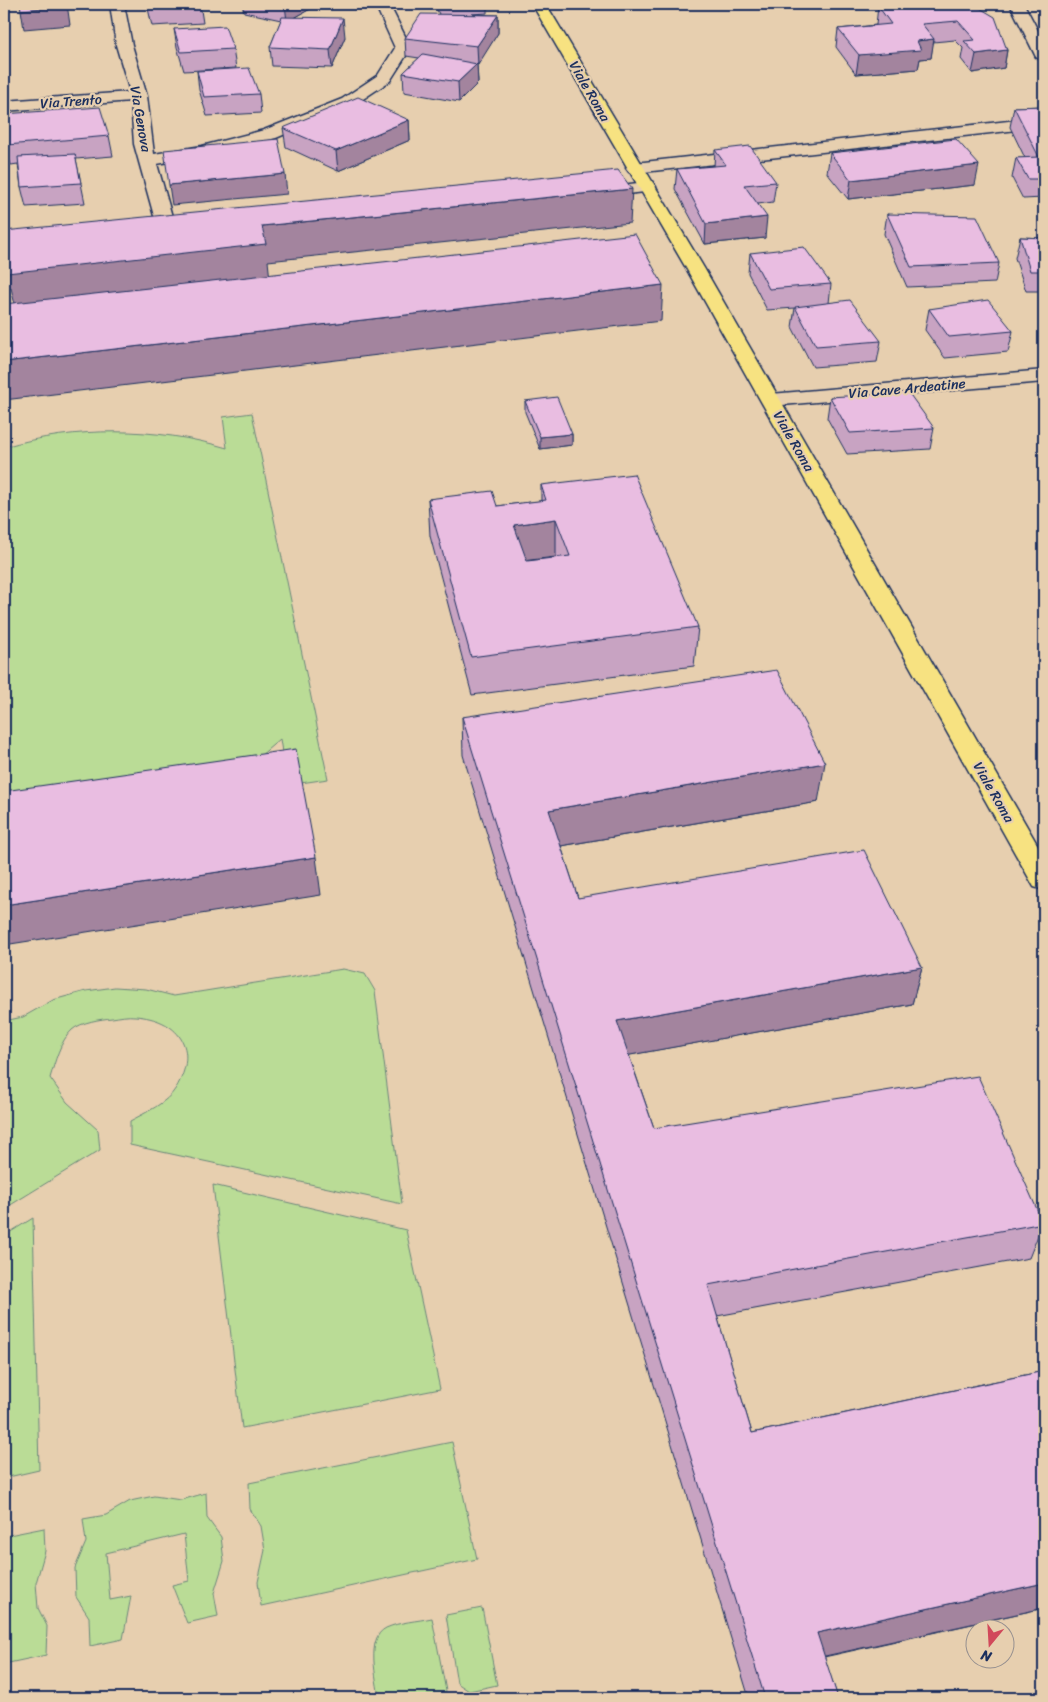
<svg xmlns="http://www.w3.org/2000/svg" width="1048" height="1702" font-family="Sriracha,sans-serif">
<style>
.green{fill:#badc96;stroke:#6a867a}
.lines{fill:none;stroke-linecap:round;stroke-linejoin:round}
.minor-casing{stroke:#1b2f5e;stroke-width:3}
.major-casing{stroke:#1b2f5e;stroke-width:3}
.minor{fill:#e7cfaf;fill-rule:evenodd}
.major{fill:#f7e281;fill-rule:evenodd}
.wall{fill:#c8a3c2;stroke:#1b2f5e;fill-rule:evenodd}
.shaded-wall{fill:#a3849e;stroke:#1b2f5e}
.building{fill:#e9bde1;stroke:#1b2f5e;fill-rule:evenodd}
.labels{text-anchor:middle;stroke-width:4.5;stroke-linejoin:round;paint-order:stroke}
.far-street-label{font-size:14px;fill:#1b2f5e;stroke:#e7cfaf}
</style>
<rect width="100%" height="100%" fill="#e7cfaf"/>
<filter id="ink" filterUnits="userSpaceOnUse"><feTurbulence type="fractalNoise" baseFrequency=".02" numOctaves="2"/><feDisplacementMap in="SourceGraphic" scale="10" xChannelSelector="R" yChannelSelector="G"/><feConvolveMatrix kernelMatrix="1 2 1 2 8 2 1 2 1" color-interpolation-filters="sRGB"/></filter>
<g filter="url(#ink)">
<!-- green -->
<g class="green">
<path d="M252,413L328,779L287,785L280,739L260,756L4,820V447C76,426 156,427 227,448L223,417Z"/>
<path d="M343,969L365,974L375,991L402,1204L130,1145V1121C145,1113 167,1103 176,1088C200,1048 178,1019 135,1016C128,1015 119,1017 112,1018C101,1019 81,1022 72,1030C60,1041 55,1062 50,1078L67,1102L98,1130L100,1150L4,1209V1021L23,1017L53,1000L86,991L115,987L146,989L174,996Z"/>
<polygon points="213,1185 406,1230 440,1389 242,1428"/>
<polygon points="33,1218 39,1470 4,1478 4,1236"/>
<polygon points="452,1442 477,1559 261,1606 258,1582 265,1550 261,1526 250,1509 249,1483"/>
<polygon points="206,1493 207,1518 221,1537 224,1561 214,1593 218,1616 187,1623 172,1585 189,1581 184,1534 106,1553 110,1600 131,1596 123,1639 90,1646 89,1617 76,1597 75,1568 86,1542 83,1519 106,1515 130,1501 154,1496 181,1500"/>
<polygon points="44,1528 45,1551 36,1583 38,1608 47,1626 46,1655 4,1664 4,1536"/>
<polygon points="482,1608 497,1685 469,1691 457,1683 446,1615"/>
<path d="M432,1618L446,1691L442,1698H379C377,1680 365,1638 386,1628C399,1622 418,1621 432,1618Z"/>
</g>
<g class="lines">
<defs>
<g id="minor">
<polygon points="110,4 124,4 132,45 147,96 154,154 202,146 264,130 342,99 378,75 395,48 375,4 389,4 411,48 390,81 354,105 276,138 202,156 157,164 177,234 174,238 162,238 159,234 134,144 131,101 4,111 4,101 130,92 116,45"/>
<polygon points="1010,4 1024,4 1044,42 1044,62 1036,57"/>
<polygon points="1044,117 1044,127 635,173 629,172 626,168 629,164 635,163"/>
<polygon points="647,182 653,183 656,187 653,191 595,198 589,197 586,193 589,189 595,188"/>
<polygon points="1044,370 1044,382 771,406 764,404 761,400 764,396 771,394"/>
</g>
<polygon id="major" points="532,4 546,4 704,268 1044,856 1044,890 1034,887 686,268"/>
</defs>
<!-- minor casing -->
<use href="#minor" class="minor-casing"/>
<!-- major casing -->
<use href="#major" class="major-casing"/>
<!-- minor -->
<use href="#minor" class="minor"/>
<!-- major -->
<use href="#major" class="major"/>
</g>
<!-- wall -->
<g class="wall">
<polygon points="147,4 200,4 203,23 152,26"/>
<polygon points="242,4 319,4 294,18 345,37 332,68 272,66 270,47 281,20 244,12"/>
<polygon points="434,4 487,4 487,13 472,14 498,15 498,33 477,65 478,83 459,102 404,92 403,73 419,58 406,56 405,38 439,14"/>
<polygon points="973,4 1007,50 1004,68 972,73 961,59 963,48 955,40 933,42 931,58 920,59 918,69 856,74 836,47 838,29 876,25 878,6"/>
<polygon points="174,29 233,49 236,68 184,71 177,47"/>
<polygon points="197,71 259,94 261,113 207,116 199,90"/>
<polygon points="1044,106 1044,198 1023,199 1012,178 1016,158 1025,158 1010,127 1014,107"/>
<polygon points="4,114 109,136 113,156 76,159 85,203 26,207 21,187 18,164 11,165 4,141"/>
<polygon points="409,120 410,140 338,171 286,147 283,128"/>
<polygon points="715,150 776,182 773,202 758,204 765,238 705,244 675,189 677,169 714,166"/>
<polygon points="830,153 975,185 848,199 827,173"/>
<polygon points="887,214 999,263 995,283 907,287 884,234"/>
<polygon points="1020,237 1044,238 1044,291 1026,291 1015,258"/>
<polygon points="750,253 831,284 829,303 881,341 877,362 813,367 792,327 795,308 767,310 748,273"/>
<polygon points="929,309 1013,331 1008,352 945,358 925,330"/>
<polygon points="830,397 934,428 930,449 847,454 827,418"/>
<polygon points="525,401 572,434 572,445 540,449 525,412"/>
<path d="M541,485L698,627L694,666L472,695L430,536L428,499L497,506L541,501ZM556,557V558L527,561Z"/>
<polygon points="462,717 818,802 561,846 578,898 922,967 912,1004 629,1055 654,1128 1043,1223 1029,1258 717,1316 752,1433 1044,1371 1044,1608 824,1657 838,1698 749,1698 463,755"/>
</g>
<!-- shaded-wall -->
<g class="shaded-wall">
<polygon points="67,4 70,25 24,29 21,10"/>
<polygon points="285,4 319,4 287,22"/>
<polygon points="498,15 498,33 478,65 477,46"/>
<polygon points="343,18 345,37 332,68 330,50"/>
<polygon points="934,39 931,58 920,59 918,69 856,74 859,55 917,41"/>
<polygon points="1007,50 1004,68 972,73 976,54"/>
<polygon points="477,64 478,83 459,102 458,82"/>
<polygon points="409,120 410,140 338,171 336,151"/>
<polygon points="979,165 975,185 848,199 851,180"/>
<polygon points="285,174 287,194 172,205 169,185"/>
<polygon points="632,189 630,223 268,261 270,280 16,309 11,288 4,288 4,252"/>
<polygon points="767,217 765,238 705,244 706,224"/>
<polygon points="663,285 661,321 4,400 4,362"/>
<polygon points="572,434 572,445 540,449 540,437"/>
<polygon points="556,519 556,557 514,562 514,525"/>
<polygon points="825,763 818,802 549,848 549,810"/>
<polygon points="316,857 321,895 4,945 4,905"/>
<polygon points="922,967 912,1004 614,1058 617,1021"/>
<polygon points="1044,1583 1044,1608 807,1660 817,1633"/>
</g>
<!-- building -->
<g class="building">
<polygon points="20,4 66,4 67,6 21,10"/>
<polygon points="149,4 200,4 200,5 150,8"/>
<polygon points="917,4 973,4 995,17 1007,50 976,54 964,41 975,40 958,21 922,24 934,39 917,41 921,50 859,55 838,29 891,24 878,6"/>
<polygon points="421,14 498,15 477,46 405,38"/>
<polygon points="282,17 343,18 330,50 270,47"/>
<polygon points="225,26 233,49 181,52 174,29"/>
<polygon points="423,54 477,64 458,82 403,73"/>
<polygon points="249,68 259,94 204,97 197,71"/>
<polygon points="358,97 409,120 336,151 283,128"/>
<polygon points="1044,106 1044,179 1028,179 1016,158 1039,157 1014,107"/>
<polygon points="100,107 109,136 7,145 4,136 4,114"/>
<polygon points="278,139 285,174 169,185 164,150"/>
<polygon points="956,139 979,165 851,180 830,153"/>
<polygon points="750,146 776,182 744,185 767,217 706,224 677,169 726,165 715,150"/>
<polygon points="75,154 81,183 21,187 18,157"/>
<polygon points="618,170 632,189 262,226 266,244 7,273 6,252 4,252 4,231"/>
<polygon points="887,214 977,216 999,263 911,267"/>
<polygon points="635,234 663,285 4,362 4,304"/>
<polygon points="1020,237 1044,238 1044,271 1030,271"/>
<polygon points="804,247 831,284 769,289 750,253"/>
<polygon points="850,300 881,341 816,346 795,307"/>
<polygon points="988,300 1013,331 949,337 929,309"/>
<polygon points="908,392 934,428 850,433 830,397"/>
<polygon points="557,397 572,434 540,437 525,401"/>
<path d="M634,474L698,627L471,657L428,499L492,491L497,506L546,500L541,485ZM556,519L570,556L527,561L514,525Z"/>
<polygon points="777,670 825,763 549,810 578,898 864,850 922,967 617,1021 654,1128 978,1076 1043,1223 708,1285 752,1433 1044,1371 1044,1583 817,1633 838,1698 765,1698 462,717"/>
<polygon points="296,749 316,857 4,905 4,791"/>
</g>
</g>
<g class="labels">
<!-- far-street labels -->
<g class="far-street-label">
<text transform="translate(590 91) rotate(60)" y="5">Viale Roma</text>
<text transform="translate(71 101) rotate(-4)" y="5">Via Trento</text>
<text transform="translate(141 119) rotate(80)" y="5">Via Genova</text>
<text transform="translate(907 388) rotate(-5)" y="5">Via Cave Ardeatine</text>
<text transform="translate(794 441) rotate(60)" y="5">Viale Roma</text>
<text transform="translate(994 792) rotate(60)" y="5">Viale Roma</text>
</g>
</g>
<!-- margin -->
<rect width="1048" height="1702" fill="none" stroke="#e7cfaf" stroke-width="20"/>
<rect x="10" y="10" width="1028" height="1682" fill="none" stroke="#1b2f5e" stroke-width="2" filter="url(#ink)"/>
<!-- north arrow -->
<g transform="translate(990 1644) rotate(198)"><circle r="24" fill="#e7cfaf" stroke="#958f8f"/>
<path d="M0-4L9 19L0 12L-9 19Z" fill="#d1495b"/>
<text y="-8" font-size="14" font-weight="bold" text-anchor="middle" fill="#1b2f5e">N</text>
</g>
</svg>
